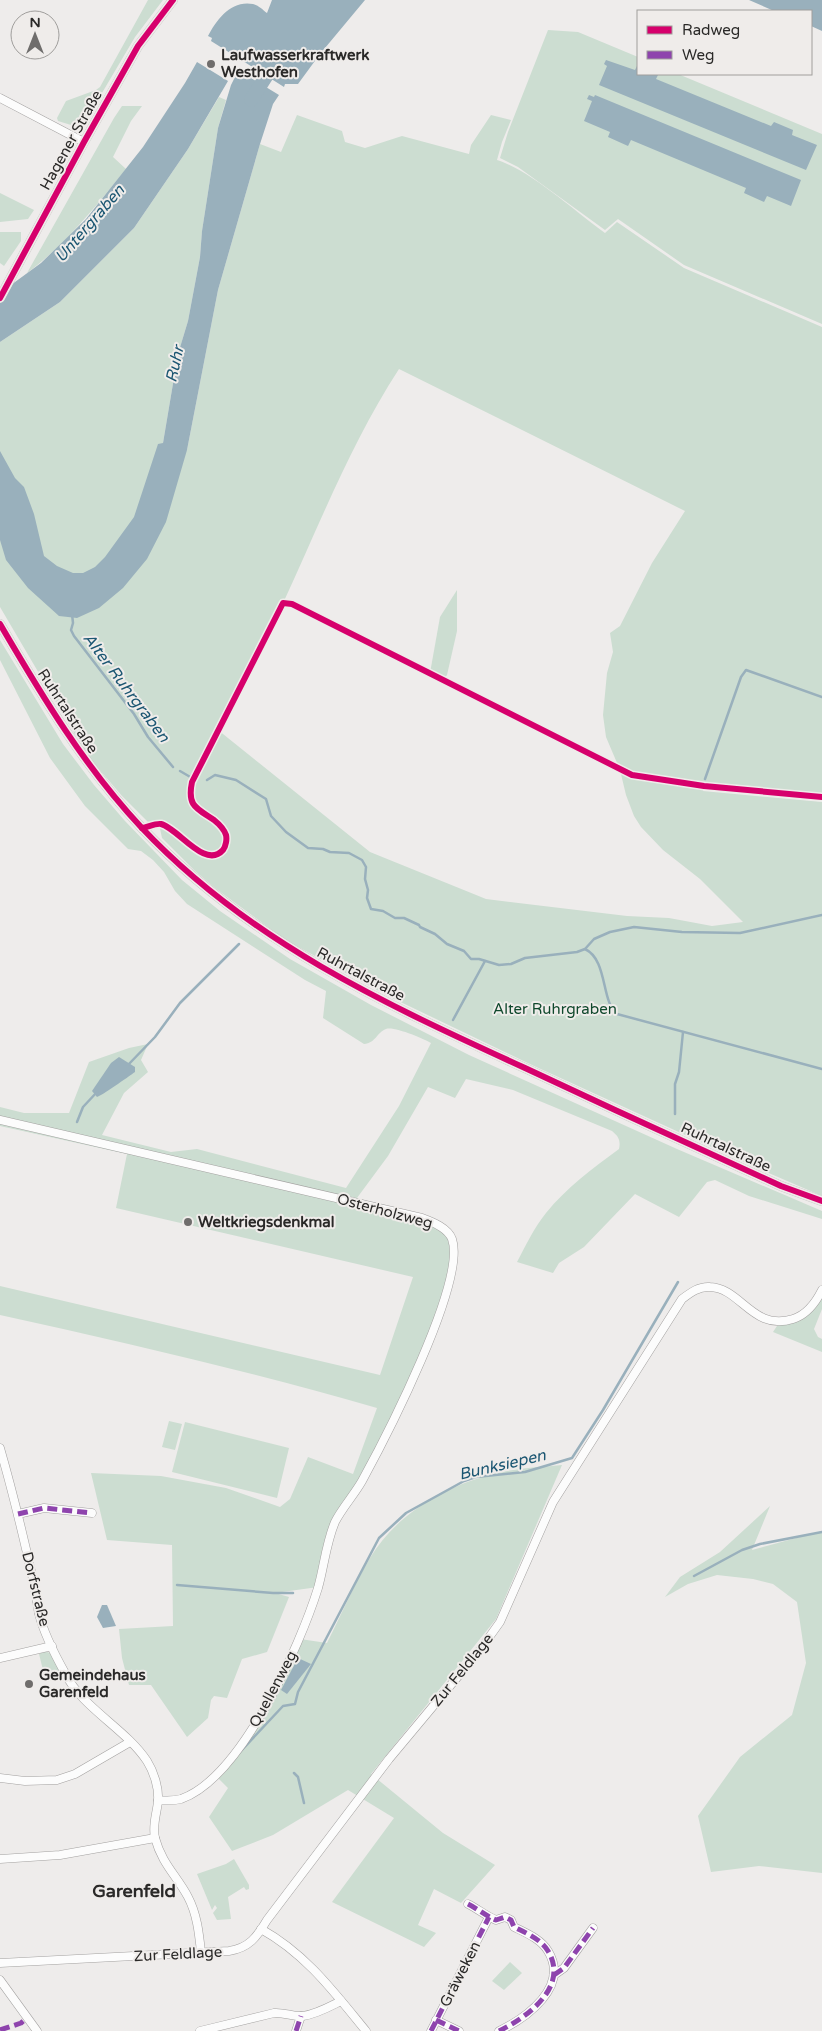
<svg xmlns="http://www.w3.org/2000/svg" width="822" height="2031" font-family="'Varela Round',sans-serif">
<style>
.green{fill:#ccddd1;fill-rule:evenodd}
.water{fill:#99b0bc}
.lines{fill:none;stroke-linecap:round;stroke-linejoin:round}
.stream{stroke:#99b0bc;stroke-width:2.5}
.river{stroke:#99b0bc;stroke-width:14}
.minor-casing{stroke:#a3a1a0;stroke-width:9}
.major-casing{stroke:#cac9c9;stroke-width:10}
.minor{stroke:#fcfcfc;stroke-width:8}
.major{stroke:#e7e3de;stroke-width:9}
.quiet{stroke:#8e44ad;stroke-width:5;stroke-dasharray:10 5;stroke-linecap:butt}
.cycleway-casing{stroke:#efecea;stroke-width:9}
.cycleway{stroke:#d6006c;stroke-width:6}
.poi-dot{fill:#6f6d6c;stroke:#efecea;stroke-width:2}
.labels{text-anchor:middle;stroke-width:4;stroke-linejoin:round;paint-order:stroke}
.poi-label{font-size:15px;font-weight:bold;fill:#2a2928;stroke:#efecea;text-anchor:start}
.street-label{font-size:15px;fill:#2a2928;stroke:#efecea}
.park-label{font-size:15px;fill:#0f482c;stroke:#efecea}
.water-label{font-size:16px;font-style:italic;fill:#1b5672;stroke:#efecea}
.quarter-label{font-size:18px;font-weight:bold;fill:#2a2928;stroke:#efecea}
</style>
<rect width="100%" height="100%" fill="#eeeceb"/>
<!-- green -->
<g class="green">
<polygon points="148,0 163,0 135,37 89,115 87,114 81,121 72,123 71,125 58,121 57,118 66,101 96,90 100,87"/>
<polygon points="548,30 578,32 638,57 638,74 678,74 822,134 822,324 684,265 618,219 605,230 518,167 500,158 508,132"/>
<path d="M219,97L226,100L218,128L202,231L200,257L188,321L178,354L163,443L147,481L187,450L218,290L260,144L281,152L297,115L342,131L345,142L365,148L402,136L469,154L471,145L491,115L511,120L502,142L497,160C530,170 576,212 605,233L617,222L684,268L822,327V797L705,786L703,791L822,802V1196L764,1171L532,1065L388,996L333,966L284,939L215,888L195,871L162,838L159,824L149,823L122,796L87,755L0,607V342L60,302L134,228L188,149ZM399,369L685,511L652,563L620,626L610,633L613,652L607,673L603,715L606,737L620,770L626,795L634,816L641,827L663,850L700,879L743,922L712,926L669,918L627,916L486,899L370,852L218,730C240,687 263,645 284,601C320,523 352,441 399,369Z"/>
<path d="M122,106H142L131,121L113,157L126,169C96,206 66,244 27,273L114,118Z"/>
<polygon points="0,193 34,210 28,219 0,222"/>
<polygon points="0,232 21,232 21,241 4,266 0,263"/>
<polygon points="457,590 457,631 447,675 443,680 430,673 440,617"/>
<path d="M0,640L63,744L94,785L125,821L182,880L220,911L290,959L371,1005L469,1055L677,1149L822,1211V1219L749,1196L715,1180L707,1182L679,1217L635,1194L584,1247L559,1263L553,1273L517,1262C526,1245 534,1228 546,1213C566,1188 593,1168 619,1149C621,1140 618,1136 612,1131L513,1090L466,1079L455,1098L428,1087L388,1156L354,1202L422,1218L452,1237L447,1288L408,1391L336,1521L318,1587L275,1593L289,1597L267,1652L242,1659L227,1698L214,1696L211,1700L208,1718L187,1737L151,1685H129L122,1658L119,1629L173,1626L172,1545L107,1540L91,1473L161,1476L226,1488L280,1507L290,1499L308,1457L353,1474L377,1408C253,1372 127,1343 0,1315V1286L380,1375L413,1277L116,1208L127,1154L0,1126V1107L24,1113H69L89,1062L129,1048L148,1044L141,1060L148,1072L124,1093L102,1135L171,1152L197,1149L346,1188L399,1106L431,1043C424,1039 394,1026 386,1029C376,1033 376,1043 364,1044L323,1018L326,991L305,980L187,904L175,891L164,872L153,860L141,851L128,849L85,806L50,758L0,660Z"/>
<path d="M822,1298V1309L814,1329L818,1337L822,1339V1352L773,1332L777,1326C800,1321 807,1315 822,1298Z"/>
<polygon points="169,1421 182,1424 175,1450 162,1447"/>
<polygon points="185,1422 289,1448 277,1498 172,1472"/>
<path d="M562,1465L496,1619L371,1774L443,1833L495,1865L461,1903L434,1889L418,1925L436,1933L424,1947L332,1902L394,1818L348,1790L273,1835L232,1851L209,1817L228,1788L215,1775L243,1744L300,1639L327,1643C341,1615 354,1585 370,1558C397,1513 447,1485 497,1473C518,1468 541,1467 562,1465Z"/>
<polygon points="770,1506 752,1550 822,1531 822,1873 759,1866 711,1872 698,1816 740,1757 792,1715 806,1663 797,1602 773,1584 753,1579 717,1575 688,1584 665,1597 680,1577 720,1552"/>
<polygon points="45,1651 52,1654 62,1677 46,1682 39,1654"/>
<polygon points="234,1859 249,1885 249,1889 246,1890 244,1887 228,1897 231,1919 217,1920 213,1913 217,1908 215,1905 212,1910 197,1874 226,1864"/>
<polygon points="510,1962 522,1973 504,1990 492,1981"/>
</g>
<!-- water -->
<g class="water">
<path d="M272,0H365L320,54L298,84H285L284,87L211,41L212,38L208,36C217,19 231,0 253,4C258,5 263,10 267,13Z"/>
<polygon points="749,0 822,0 822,31 811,26 811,11 774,11"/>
<polygon points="606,60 635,70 637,66 638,74 656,74 658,75 656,79 771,126 774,122 793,130 792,135 817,145 806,170 599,85 607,66 604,64"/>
<polygon points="197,62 228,81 188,149 134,228 60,302 0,342 0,293 41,263 86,219 143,147 185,83"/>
<polygon points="241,72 279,95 273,104 260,144 218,290 187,450 166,522 147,559 123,588 99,608 77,618 59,616 28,588 6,560 0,540 0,451 15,478 24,487 34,514 44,556 57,566 73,573 83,573 95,567 105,557 134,517 158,444 163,443 178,354 188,321 200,257 202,231 218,128 231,85 237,73"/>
<polygon points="589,95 594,97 595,95 801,180 791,206 767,196 764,202 744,193 746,188 631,140 628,146 608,137 610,132 584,121 592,101 587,99"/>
<path d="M119,1057L135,1067V1072C128,1077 101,1096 97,1097L92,1091L111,1063Z"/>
<polygon points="102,1605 107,1605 116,1626 103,1628 97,1617"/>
<polygon points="298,1658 311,1664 287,1694 281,1690"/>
</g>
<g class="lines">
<!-- stream -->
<g class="stream">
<polyline points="72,614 73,623 71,630 74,636 134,714 148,737 173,767"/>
<polyline points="180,771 192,778"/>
<polyline points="705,779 741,677 746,670 822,697"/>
<polyline points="207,780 215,775 236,780 266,799 271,816 286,832 308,848 323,849 330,852 349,853 362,860 366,867 365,879 368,890 367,898 371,909 383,911 395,918 404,918 419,925 420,927 435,934 447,944 464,951 471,959 479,959 499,965 511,964 525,958 577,952 585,949 594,939 610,932 634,927 682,932 740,933 822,915"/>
<path d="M585,949C608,960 601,1002 617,1014L822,1069"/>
<polyline points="453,1020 485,961"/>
<polyline points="127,1066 155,1037 180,1003 239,944"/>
<polyline points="675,1114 675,1084 679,1072 683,1032"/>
<polyline points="77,1122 83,1107 97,1092"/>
<polyline points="694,1576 742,1550 760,1544 822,1532"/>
<polyline points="177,1585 273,1593 293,1593"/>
<polyline points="240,1752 283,1706 295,1704 298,1692 379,1538 406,1513 464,1481 476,1477 525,1472 572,1458 603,1410 678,1282"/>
<polyline points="294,1773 298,1777 304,1803"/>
</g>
<!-- river -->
<polyline class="river" points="251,100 276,61"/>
<defs>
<g id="minor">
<polyline points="0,98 84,142"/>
<path d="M0,1120L422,1218C433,1222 448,1228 452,1239C467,1281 385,1439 362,1481C354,1495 342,1508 335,1522C326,1543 324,1567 318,1588C300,1646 241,1778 181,1799C173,1801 166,1801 158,1800"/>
<path d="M0,1448C13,1493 24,1539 34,1584C36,1594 37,1604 39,1614C44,1634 55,1655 65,1673C82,1708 125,1728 147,1761C154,1772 159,1788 158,1801C157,1813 152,1825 155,1838C162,1864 177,1876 188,1897C197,1914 199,1933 201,1952"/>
<polyline points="18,1514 44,1508 92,1513"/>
<polyline points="0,1658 52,1646"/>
<polyline points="0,1778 25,1781 57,1780 75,1774 130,1742"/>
<polyline points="0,1859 60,1855 155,1838"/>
<path d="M468,1904C478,1909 486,1916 496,1920L505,1917L511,1920L514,1927C526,1933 541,1939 548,1951C570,1987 526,2018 499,2031"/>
<path d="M261,1929C306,1954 334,1992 366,2031"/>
<path d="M0,1963L229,1951C249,1948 257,1937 267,1920L389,1759L480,1650L500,1622L553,1502L682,1299C690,1293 699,1286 710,1287C741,1288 753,1332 793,1319C806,1315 816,1302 822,1290"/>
<polyline points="554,1975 564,1968 593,1928"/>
<polyline points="0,1980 37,2031"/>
<polyline points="436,2020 459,2031"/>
<path d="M200,2031L274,2013C284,2012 293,2017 303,2016C317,2014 329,2007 341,2001"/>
<polyline points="296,2031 301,2016"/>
<polyline points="431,2031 489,1917"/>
</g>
<g id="major">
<polyline points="0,298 84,142 138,46 173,0"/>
<path d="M0,624C42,696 84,766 141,827C248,941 385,1004 525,1068C610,1108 696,1147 781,1186L822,1201"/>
</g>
</defs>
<!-- minor casing -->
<use href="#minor" class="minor-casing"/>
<!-- major casing -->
<use href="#major" class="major-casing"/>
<!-- minor -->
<use href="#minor" class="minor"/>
<!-- major -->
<use href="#major" class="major"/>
<!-- quiet -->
<g class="quiet">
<polyline points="18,1514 44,1508 92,1513"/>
<path d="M468,1904C478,1909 486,1916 496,1920L505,1917L511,1920L514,1927C526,1933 541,1939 548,1951C570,1987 526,2018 499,2031"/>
<polyline points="554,1975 564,1968 593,1928"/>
<polyline points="436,2020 459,2031"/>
<polyline points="0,2030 21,2023 27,2018"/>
<polyline points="296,2031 301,2016"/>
<polyline points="431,2031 489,1917"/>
</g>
<defs>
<g id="cycleway">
<polyline points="0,298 84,142 138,46 173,0"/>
<path d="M0,624C42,696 84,766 141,827C248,941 385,1004 525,1068C610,1108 696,1147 781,1186L822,1201"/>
<path d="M142,828C148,827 156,823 161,824C178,828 205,870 223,850C226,846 227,839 226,835C224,829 219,824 214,820C196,808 187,806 192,782L283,603L292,604L632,775L704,786L822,797"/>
</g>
</defs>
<!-- cycleway casing -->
<use href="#cycleway" class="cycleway-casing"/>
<!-- cycleway -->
<use href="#cycleway" class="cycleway"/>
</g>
<!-- markers -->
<g class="poi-dot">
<circle cx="211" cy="64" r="5"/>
<circle cx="188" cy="1222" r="5"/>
<circle cx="29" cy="1684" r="5"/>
</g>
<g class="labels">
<!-- poi labels -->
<g class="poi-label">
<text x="221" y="60">Laufwasserkraftwerk<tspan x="221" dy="17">Westhofen</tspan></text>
<text x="198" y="1227">Weltkriegsdenkmal</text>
<text x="39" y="1680">Gemeindehaus<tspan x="39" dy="17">Garenfeld</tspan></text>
</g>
<!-- street labels -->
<g class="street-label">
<text transform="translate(71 140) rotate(-61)" y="5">Hagener Straße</text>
<text transform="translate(68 711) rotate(57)" y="5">Ruhrtalstraße</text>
<text transform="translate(361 974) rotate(28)" y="5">Ruhrtalstraße</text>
<text transform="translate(726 1147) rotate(25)" y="5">Ruhrtalstraße</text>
<text transform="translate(385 1211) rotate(15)" y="5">Osterholzweg</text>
<text transform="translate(36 1589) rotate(76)" y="5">Dorfstraße</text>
<text transform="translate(462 1670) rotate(-51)" y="5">Zur Feldlage</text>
<text transform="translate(273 1689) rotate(-62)" y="5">Quellenweg</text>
<text transform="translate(178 1954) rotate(-3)" y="5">Zur Feldlage</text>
<text transform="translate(460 1974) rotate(-63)" y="5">Gräweken</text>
</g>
<!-- park labels -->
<g class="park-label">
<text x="555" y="1014">Alter Ruhrgraben</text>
</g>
<!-- water labels -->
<g class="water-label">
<text transform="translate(89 223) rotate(-49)" y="6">Untergraben</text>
<text transform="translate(174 364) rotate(-78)" y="6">Ruhr</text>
<text transform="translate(127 687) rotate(53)" y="6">Alter Ruhrgraben</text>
<text transform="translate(502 1464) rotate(-13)" y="6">Bunksiepen</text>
</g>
<!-- quarter labels -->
<g class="quarter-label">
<text x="134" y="1897">Garenfeld</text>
</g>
</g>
<!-- legend -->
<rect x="637" y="10" width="175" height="65" fill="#efecea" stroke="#a09e9c"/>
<rect x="647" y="26" width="25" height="8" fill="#d6006c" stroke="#a09e9c"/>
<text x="682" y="35" font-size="15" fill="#2a2928">Radweg</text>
<rect x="647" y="51" width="25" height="8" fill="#8e44ad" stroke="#a09e9c"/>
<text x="682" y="60" font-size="15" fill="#2a2928">Weg</text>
<!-- north arrow -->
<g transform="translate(35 35)"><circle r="24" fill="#efecea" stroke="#a09e9c"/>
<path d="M0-4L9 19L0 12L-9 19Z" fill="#6f6d6c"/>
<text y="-8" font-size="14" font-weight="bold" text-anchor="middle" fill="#2a2928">N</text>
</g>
</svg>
